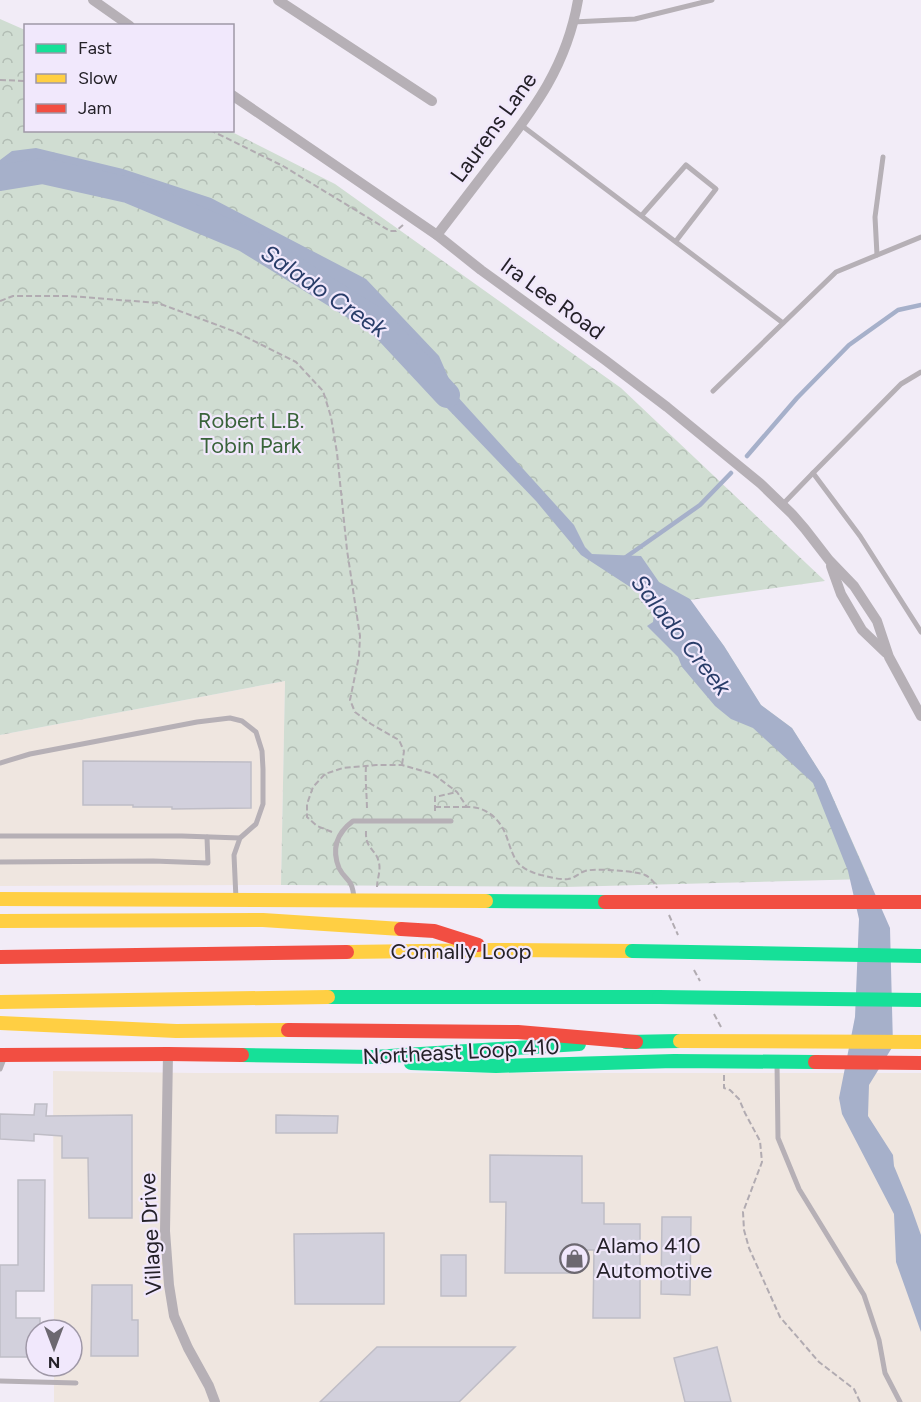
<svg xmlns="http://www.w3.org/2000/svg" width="921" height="1402" font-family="Figtree,sans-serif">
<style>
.commercial{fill:#efe6e0}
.park{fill:url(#park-crowns)}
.water{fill:#a6b0ca}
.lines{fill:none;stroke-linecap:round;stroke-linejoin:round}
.stream{stroke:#a6b0ca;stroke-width:4.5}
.river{stroke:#a6b0ca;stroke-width:26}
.building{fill:#d2d0dc;stroke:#bfbdc6;stroke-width:1.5}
.path{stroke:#b1abb1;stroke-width:2;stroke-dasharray:6 3;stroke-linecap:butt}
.lane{stroke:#b6b0b6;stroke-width:5}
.street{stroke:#b6b0b6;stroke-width:10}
.fast{stroke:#16e098;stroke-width:14}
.slow{stroke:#ffcf43;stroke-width:14}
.jam{stroke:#f24e42;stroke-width:14}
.fast-bridge{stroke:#16e098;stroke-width:14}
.slow-bridge{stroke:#ffcf43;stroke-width:14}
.jam-bridge{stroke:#f24e42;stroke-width:14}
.labels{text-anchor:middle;stroke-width:4.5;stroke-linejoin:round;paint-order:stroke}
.street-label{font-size:22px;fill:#242128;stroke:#f1e8fc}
.park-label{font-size:22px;fill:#39633a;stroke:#f1e8fc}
.poi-label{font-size:22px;fill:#242128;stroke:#f1e8fc;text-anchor:start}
.water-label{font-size:24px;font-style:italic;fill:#293d69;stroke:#f1e8fc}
</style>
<defs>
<pattern id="park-crowns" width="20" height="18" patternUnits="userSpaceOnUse" patternTransform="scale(1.5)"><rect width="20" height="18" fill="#d0ddd2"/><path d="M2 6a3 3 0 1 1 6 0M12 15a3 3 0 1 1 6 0" fill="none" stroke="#b2bdb4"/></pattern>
</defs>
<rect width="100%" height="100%" fill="#f2ecf7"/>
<!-- commercial -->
<g class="commercial">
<polygon points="285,681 281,885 0,886 0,735"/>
<polygon points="53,1071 195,1073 921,1073 921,1402 54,1402 54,1366 72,1366 72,1330 54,1330"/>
</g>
<!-- park -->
<polygon class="park" points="0,19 25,30 26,130 230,131 335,184 621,388 825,581 690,600 724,646 761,705 792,728 825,780 869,879 565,887 281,885 285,681 0,735"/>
<!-- water -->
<polygon class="water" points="36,148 123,169 211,198 366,279 439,356 456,395 574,525 585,547 592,554 641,556 659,582 690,599 724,646 761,705 792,728 825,780 890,928 893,1046 869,1085 868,1116 893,1155 894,1166 911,1207 921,1235 921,1332 896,1262 894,1214 842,1114 839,1098 855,1017 859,919 848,871 813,783 753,728 731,719 715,706 682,667 678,657 647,626 653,622 654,614 644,596 581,555 536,501 445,406 409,345 394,329 339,286 288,258 249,249 172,204 142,192 39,165 16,168 0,186 0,160 12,151"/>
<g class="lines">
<!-- stream -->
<g class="stream">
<polyline points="747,456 797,398 849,345 898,310 921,305"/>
<polyline points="626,557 700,505 731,473"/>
</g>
<!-- river -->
<polyline class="river" points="0,178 43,171 128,190 245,239 379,322 447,395"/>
</g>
<!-- building -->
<g class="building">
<polygon points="83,761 251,762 251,808 172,809 172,807 133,807 133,805 83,805"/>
<polygon points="35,1104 47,1104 46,1116 132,1115 132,1218 89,1218 88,1158 62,1158 62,1136 34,1134 34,1141 0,1139 0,1114 34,1115"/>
<polygon points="276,1115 338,1116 337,1133 276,1133"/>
<polygon points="490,1155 582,1156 582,1203 604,1203 604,1224 640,1224 640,1318 593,1318 594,1250 571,1250 571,1273 505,1273 506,1202 490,1202"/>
<polygon points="18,1180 45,1180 44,1291 16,1291 16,1318 40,1318 40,1330 36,1330 36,1357 0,1357 0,1265 18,1265"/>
<polygon points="662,1217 691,1217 690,1295 661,1294"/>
<polygon points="384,1233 384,1304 295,1304 294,1234"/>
<rect x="441" y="1255" width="25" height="41"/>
<polygon points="92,1285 132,1285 132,1320 138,1320 138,1356 91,1356"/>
<polygon points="377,1347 515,1347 459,1402 320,1402"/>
<polygon points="717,1347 731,1402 685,1402 674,1358"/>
</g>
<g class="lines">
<!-- path -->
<g class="path">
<polyline points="0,80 26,81"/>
<polyline points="210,130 283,166 390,231 396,231 403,225"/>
<polyline points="0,301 13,296 69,296 158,303 236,332 296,362 323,391 331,417 337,453 347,550 360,636 359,656 350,700 355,712 371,724 399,740 404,751 402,765"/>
<path d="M366,766C365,781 367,796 367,811"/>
<polyline points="435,807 467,807"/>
<polyline points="435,811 435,797 457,792"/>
<path d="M366,831C365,850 376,848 379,863C381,871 377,879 377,887"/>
<path d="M332,832L317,826L307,817V804L313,787L325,774L343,768L376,765H402L433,774L457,792L467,807C482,806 495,815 502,827C509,838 510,855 520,865C526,870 533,873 541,875C550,877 559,880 568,879C575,878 579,873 585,871C593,868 637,871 645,875C651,878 654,882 657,888"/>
<polyline points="669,915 678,935"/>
<polyline points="694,970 700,981"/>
<polyline points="714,1014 721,1027"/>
<polyline points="724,1075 724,1088 730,1090 739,1099 745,1113 760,1141 762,1162 743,1212 744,1230 749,1248 780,1317 819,1362 854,1389 860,1402"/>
</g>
<!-- lane -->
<g class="lane">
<polyline points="573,22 635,19 712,0"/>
<polyline points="521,125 783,323"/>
<polyline points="642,215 686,165 716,189 676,241"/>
<polyline points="877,255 875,217 883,157"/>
<polyline points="921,372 901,384 813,473 860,536 921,632"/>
<polyline points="713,391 836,272 921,237"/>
<polyline points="783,504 813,473"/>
<polyline points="0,763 30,754 197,722 230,718 242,721 256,732 262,751 263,769 263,804 256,824 240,838 234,855 236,899"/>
<polyline points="0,836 182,836 240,838"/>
<polyline points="0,862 153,861 208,863 207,837"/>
<path d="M354,898C352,877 346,882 339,868C331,848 337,833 353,821H451"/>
<polyline points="777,1063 778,1138 799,1189 864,1295 879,1340 885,1373 900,1402"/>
<polyline points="0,1069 5,1056"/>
<polyline points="0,1381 76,1383"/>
</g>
<!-- street -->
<g class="street">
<polyline points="93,0 130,26"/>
<polyline points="278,0 432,101"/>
<polyline points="232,95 437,235 481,270 605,360 667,407 761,484 792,514 805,529 829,560 854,586 877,621 889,657 921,716"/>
<path d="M437,235C456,210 476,184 496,158C535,108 567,65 578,0"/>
<polyline points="831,566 841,594 862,630 886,653"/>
<polyline points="168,1054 165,1231 169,1285 174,1316 188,1348 209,1386 215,1402"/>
</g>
<!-- fast -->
<g class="fast">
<polyline points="486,901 605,902"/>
<polyline points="328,997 659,997"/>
<polyline points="626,1042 680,1041"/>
<polyline points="242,1055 374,1057 579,1044"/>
<polyline points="411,1063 496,1066 674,1061 815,1062"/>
</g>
<!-- slow -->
<g class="slow">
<polyline points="0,899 486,901"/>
<polyline points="0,921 263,920 401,929"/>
<polyline points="347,952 495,950 632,951"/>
<polyline points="0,1002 328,997"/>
<polyline points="0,1023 176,1031 288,1030"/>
</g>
<!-- jam -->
<g class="jam">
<polyline points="401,929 434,931 478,945"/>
<polyline points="0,957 347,952"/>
<polyline points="288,1030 518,1032 636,1042"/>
<polyline points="0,1055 168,1054 242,1055"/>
<polyline points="815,1062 921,1063"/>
</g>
<!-- fast-bridge -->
<g class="fast-bridge">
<polyline points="632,951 921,956"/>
<polyline points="659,997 921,1000"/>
</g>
<!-- slow-bridge -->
<polyline class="slow-bridge" points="680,1041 921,1042"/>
<!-- jam-bridge -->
<polyline class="jam-bridge" points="605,902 921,902"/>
</g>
<!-- icons -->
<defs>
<symbol id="shop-ring" viewBox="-11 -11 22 22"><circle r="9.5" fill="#f1e8fc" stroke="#6c6870" stroke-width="1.5"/><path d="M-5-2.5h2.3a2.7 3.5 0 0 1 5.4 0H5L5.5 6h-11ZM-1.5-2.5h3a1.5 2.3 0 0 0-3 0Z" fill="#6c6870"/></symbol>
</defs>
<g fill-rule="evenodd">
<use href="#shop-ring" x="558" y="1242" width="33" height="33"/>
</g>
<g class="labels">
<!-- street labels -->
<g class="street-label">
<text transform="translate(493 127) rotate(-54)" y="8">Laurens Lane</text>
<text transform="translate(553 298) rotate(36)" y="8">Ira Lee Road</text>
<text x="461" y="959">Connally Loop</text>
<text transform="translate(461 1051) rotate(-3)" y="8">Northeast Loop 410</text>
<text transform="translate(150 1234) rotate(-93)" y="8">Village Drive</text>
</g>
<!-- park labels -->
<g class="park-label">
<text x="251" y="428">Robert L.B.<tspan x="251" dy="25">Tobin Park</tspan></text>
</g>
<!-- poi labels -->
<g class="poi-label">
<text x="596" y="1253">Alamo 410<tspan x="596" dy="25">Automotive</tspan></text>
</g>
<!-- water labels -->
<g class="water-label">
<text transform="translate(324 291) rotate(34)" y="8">Salado Creek</text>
<text transform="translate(681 635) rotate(52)" y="8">Salado Creek</text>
</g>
</g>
<!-- legend -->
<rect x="24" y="24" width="210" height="108" fill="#f1e8fc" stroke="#9f98a7" stroke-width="1.5"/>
<rect x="36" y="44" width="30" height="9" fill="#16e098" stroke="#9f98a7" stroke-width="1.5"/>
<text x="78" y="54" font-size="18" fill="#242128">Fast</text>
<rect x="36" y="74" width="30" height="9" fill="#ffcf43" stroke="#9f98a7" stroke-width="1.5"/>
<text x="78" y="84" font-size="18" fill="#242128">Slow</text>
<rect x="36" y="104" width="30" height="9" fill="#f24e42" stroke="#9f98a7" stroke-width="1.5"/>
<text x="78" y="114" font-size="18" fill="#242128">Jam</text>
<!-- north arrow -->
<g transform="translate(54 1348) rotate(180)"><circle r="28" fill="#f1e8fc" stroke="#9f98a7" stroke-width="1.5"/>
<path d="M0-4.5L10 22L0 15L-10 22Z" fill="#6c6870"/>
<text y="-9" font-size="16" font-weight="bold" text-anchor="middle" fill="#242128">N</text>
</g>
</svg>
